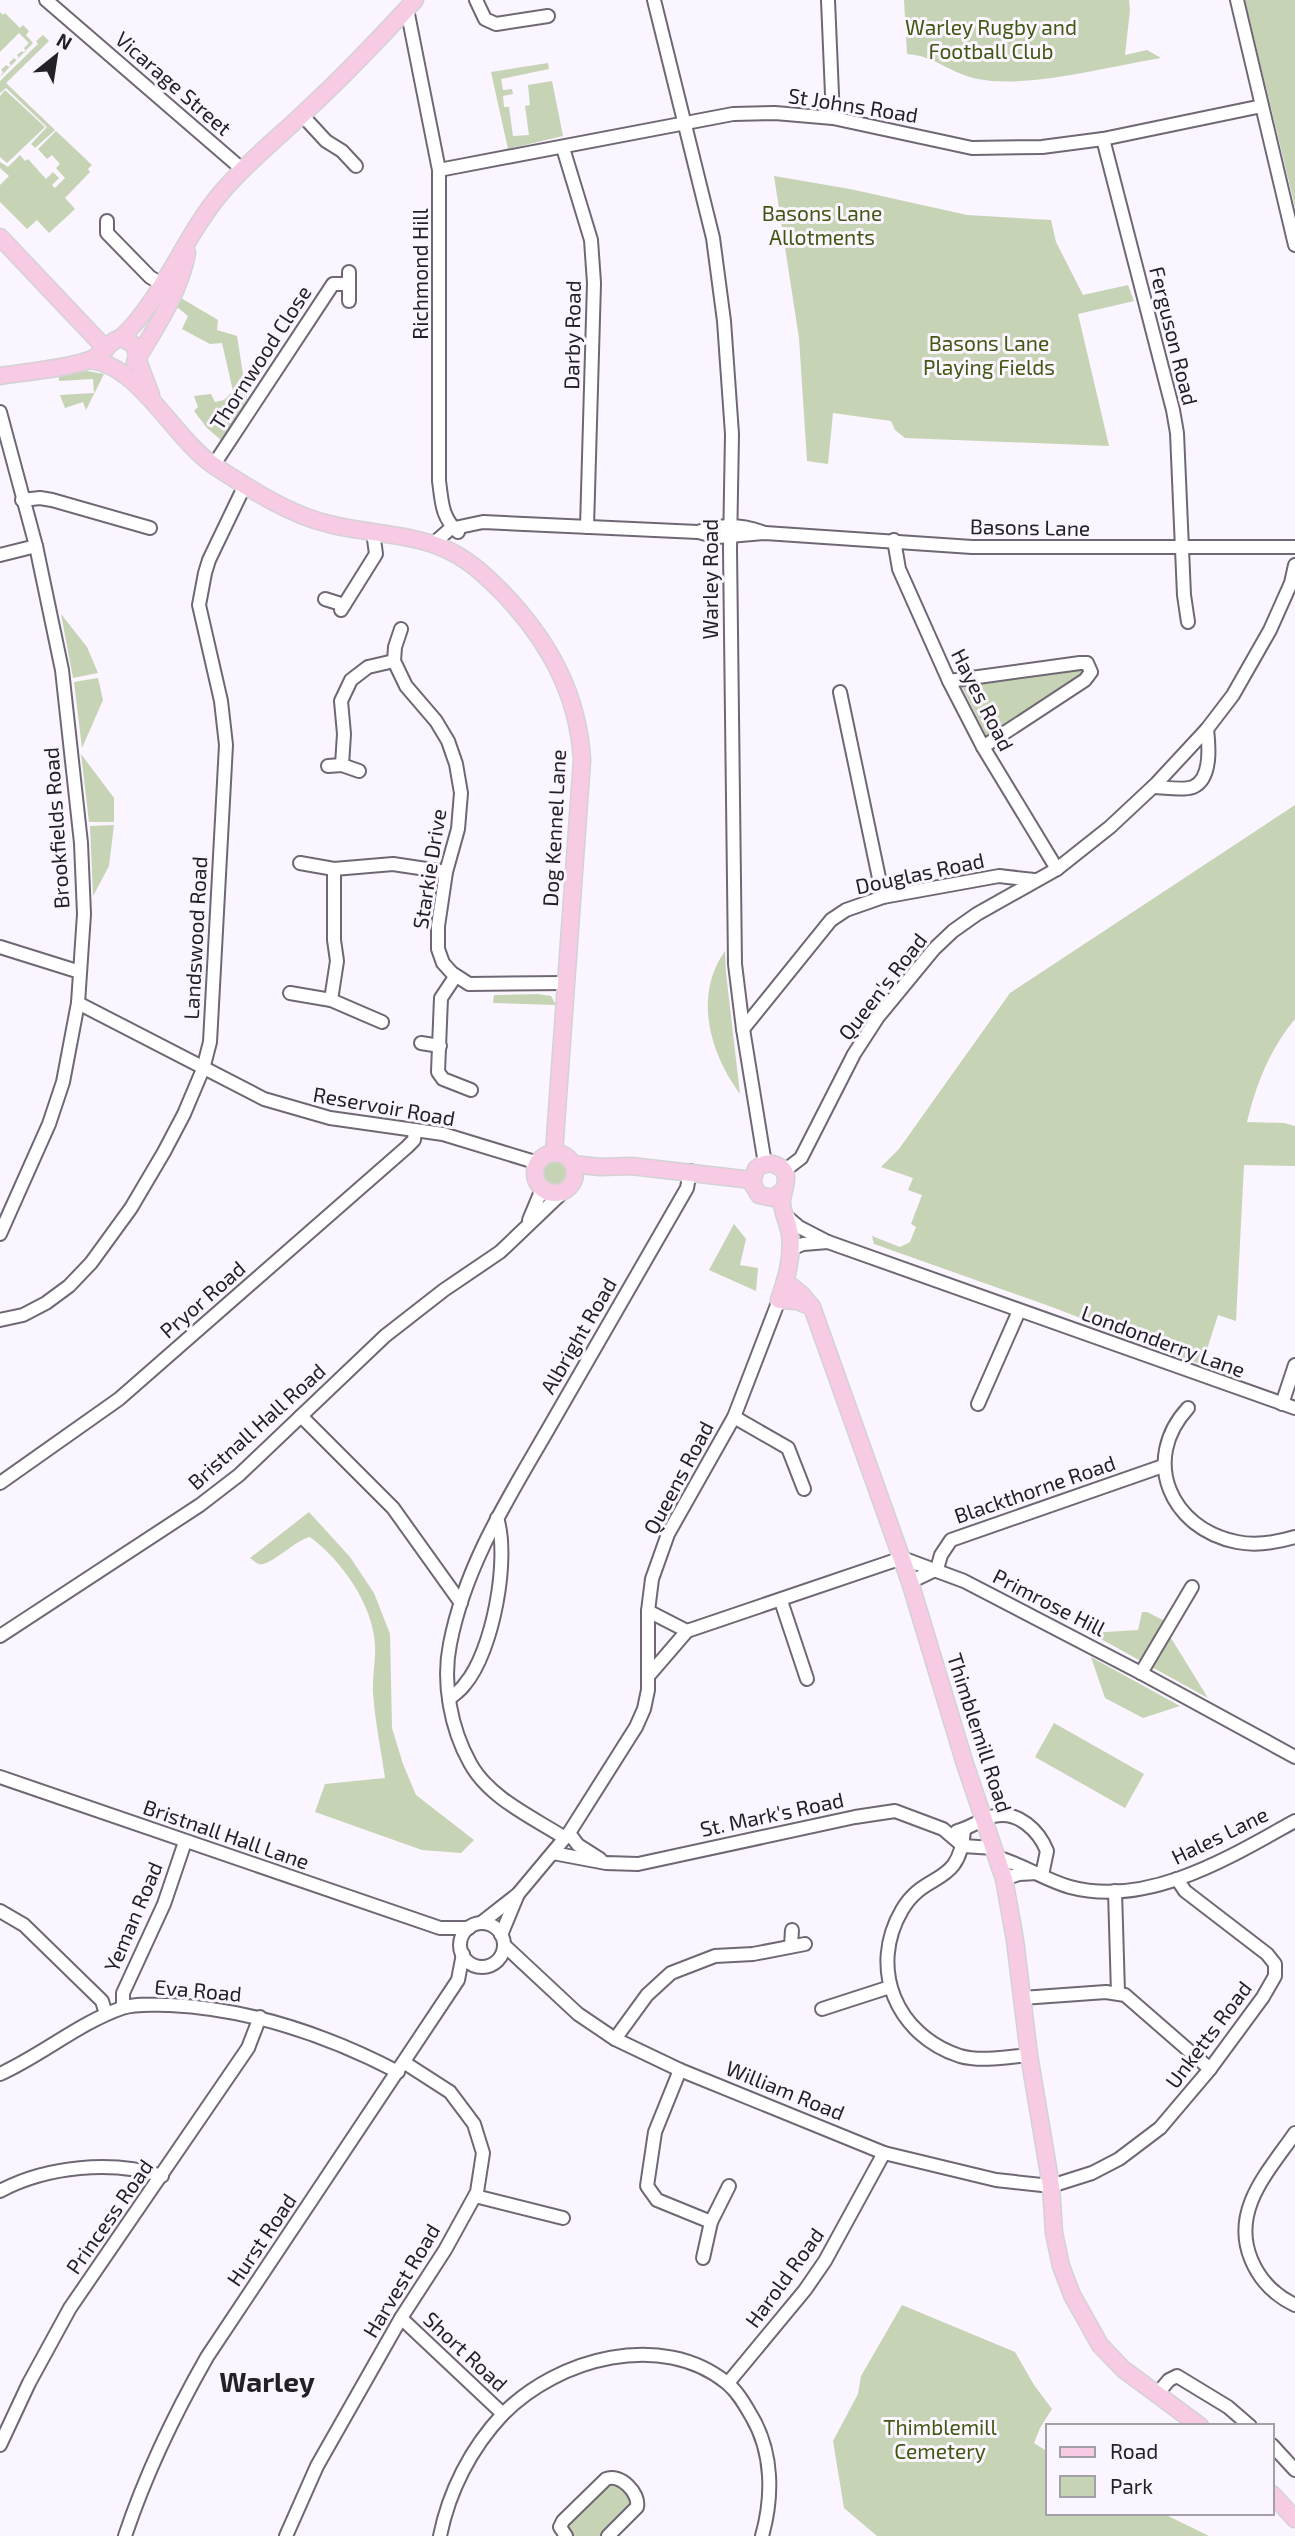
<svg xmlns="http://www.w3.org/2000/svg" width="1295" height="2536" font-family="'Exo 2',sans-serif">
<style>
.green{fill:#c6d3b5}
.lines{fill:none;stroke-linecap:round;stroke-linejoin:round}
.minor-casing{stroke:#6f6874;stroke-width:16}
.major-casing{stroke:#d3d3d4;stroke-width:19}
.minor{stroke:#fff;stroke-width:12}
.major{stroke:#f6cbe3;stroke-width:16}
.labels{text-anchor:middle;stroke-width:6;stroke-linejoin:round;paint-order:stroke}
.park-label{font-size:21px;fill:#425812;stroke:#faf5fe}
.street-label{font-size:21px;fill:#242126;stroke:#faf5fe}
.district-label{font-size:28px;font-weight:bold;fill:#242126;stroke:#faf5fe}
</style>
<rect width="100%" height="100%" fill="#faf5fe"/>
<!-- green -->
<g class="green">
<path d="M904,0H1129L1130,10L1125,55L1147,50L1161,58C1111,66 1026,89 978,79C951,74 936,56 907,54Z"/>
<polygon points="1245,0 1295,0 1295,207"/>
<polygon points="0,12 3,15 5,13 20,28 23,25 29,31 26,35 33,43 0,77 3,72 1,70 6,65 9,67 11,65 9,63 14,58 16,60 19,58 17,55 22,51 24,53 26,51 24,48 29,43 19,33 0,52"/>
<polygon points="43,35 49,41 6,83 55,130 35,148 31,144 47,127 6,88 0,93 0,81 38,44 36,41"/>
<polygon points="548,63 549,69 501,79 503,90 512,89 513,94 503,96 504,107 509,107 513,136 529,135 525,106 530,105 528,85 552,81 563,136 508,149 491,72"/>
<polygon points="5,90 45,127 7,163 0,157 0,96"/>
<polygon points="56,131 92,165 88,169 90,172 65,198 75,209 49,233 37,220 27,229 0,202 0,185 9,176 0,168 0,162 8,167 20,155 25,161 28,159 46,179 53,172 59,178 52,185 55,188 65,178 56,168 60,164 52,155 47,159 38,149"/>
<polygon points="774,176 850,189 967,215 1051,220 1056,242 1083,295 1128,285 1134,301 1078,314 1109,446 905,438 895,430 891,421 833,413 828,464 807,461 799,338"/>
<polygon points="181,298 218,320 217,330 237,336 247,399 222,441 207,428 194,411 198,407 194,396 211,394 215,402 224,400 233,391 222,343 210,344 182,329 188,316 177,307"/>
<polygon points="87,371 104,374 86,410 83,402 65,408 60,395 94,393 93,379 59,381 59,374"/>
<polygon points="61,614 87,647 98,673 73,678"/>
<polygon points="1080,667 1083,674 987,737 961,685"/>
<polygon points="98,678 103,700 82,748 74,682"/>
<polygon points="81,754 114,798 114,822 89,822"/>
<path d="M1295,805V1019C1270,1049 1256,1084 1247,1122L1284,1123L1295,1126V1166L1244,1165L1236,1321L1218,1315L1202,1365L1052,1307L874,1244L872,1236L900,1247L910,1242L916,1227L911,1224L922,1195L908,1190L913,1178L881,1167L899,1149L1010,993Z"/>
<polygon points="114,825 109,866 93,896 90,826"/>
<path d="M725,951L726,973L740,1094C710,1053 693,996 725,951Z"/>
<polygon points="538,994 551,996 556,1005 493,1003 494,995"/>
<circle cx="555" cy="1173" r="14"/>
<polygon points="734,1224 746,1239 740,1265 758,1268 756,1291 709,1270"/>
<path d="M309,1512L350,1557L374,1593L390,1634L392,1728L403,1764L416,1795L474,1840L461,1853L422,1850L315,1812L325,1784L385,1778C381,1750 375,1721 373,1693C372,1677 376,1661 375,1645C373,1604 341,1560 310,1537C295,1540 270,1567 259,1564C256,1563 253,1560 250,1558Z"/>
<polygon points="1142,1612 1147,1612 1167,1622 1161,1632 1171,1638 1208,1698 1090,1633 1138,1630"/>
<polygon points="1091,1657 1180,1706 1143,1718 1105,1698"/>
<polygon points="1054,1723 1144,1774 1125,1808 1035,1757"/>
<polygon points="902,2305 1015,2352 1034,2385 1052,2409 1040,2428 1034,2443 1048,2452 1048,2513 1162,2513 1209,2536 877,2536 844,2508 833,2441 858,2394 861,2376"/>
<polygon points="613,2481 633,2496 631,2508 603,2536 569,2536 566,2523 604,2485"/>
</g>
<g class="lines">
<defs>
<g id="minor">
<polyline points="46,0 243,170"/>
<polyline points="476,0 485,19 496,24 548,16"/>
<polyline points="654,0 713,238 724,321 732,434 730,549 735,964 743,1029 765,1164"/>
<polyline points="828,0 833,118"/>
<polyline points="1237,0 1295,245"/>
<path d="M407,9L439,170V481C442,501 441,517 458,532"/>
<polyline points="302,115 326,141 342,151 356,166"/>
<polyline points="1103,139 1173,410 1177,433 1184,595 1188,622"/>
<polyline points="563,148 591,240 594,283 587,527"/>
<polyline points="439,170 733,114 775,113 833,118 972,148 1042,147 1103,139 1262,106"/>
<polyline points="107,221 107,233 150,277 170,289"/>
<polyline points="349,301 349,272"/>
<polyline points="0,412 36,546 62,670 81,843 84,914 78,1003 63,1082 49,1124 0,1234"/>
<polyline points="213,466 333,284 348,284"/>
<polyline points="22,500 40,498 52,500 150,528"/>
<path d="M698,532C721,524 739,524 762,532"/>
<polyline points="894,540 899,569 949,681 983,747 1057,869"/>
<polyline points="433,544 450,529 483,522 698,532 718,537 765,533 972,547 1295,547"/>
<polyline points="0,555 36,546"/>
<polyline points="325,599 344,605"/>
<polyline points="341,610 376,554 373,532"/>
<polyline points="401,629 395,647 394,661 406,686 436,721 448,741 456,764 461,793 458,829 446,872 438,926 438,949 443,963 452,973 469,984 565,983"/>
<polyline points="949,681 1080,663 1087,663 1091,672 1085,680 983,747"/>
<polyline points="840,692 883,897"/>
<polyline points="342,765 344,734 341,701 351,680 368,667 394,661"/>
<polyline points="328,766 342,765 359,771"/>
<path d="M1153,787C1165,787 1181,791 1193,787C1212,779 1209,746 1207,729"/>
<polyline points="300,863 334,869 393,864 446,872"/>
<polyline points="0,947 80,972"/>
<polyline points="455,977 441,998 438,1072 443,1079 471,1090"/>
<polyline points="290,993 331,1000 382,1022"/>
<polyline points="331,1000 337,961 334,940 334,869"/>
<polyline points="78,1003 264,1099 330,1118 443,1134 538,1163"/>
<polyline points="743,1029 831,920 846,910 883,897 999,876 1034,880"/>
<polyline points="421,1043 440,1046"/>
<polyline points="784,1171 801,1158 854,1054 878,1017 934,949 953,931 977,914 1057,869 1110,827 1156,784 1207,729 1233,695 1270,630 1291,583 1295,565"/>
<polyline points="786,1216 799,1227 828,1242 1295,1408"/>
<polyline points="529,1220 542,1189"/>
<polyline points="789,1250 803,1244 828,1242"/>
<polyline points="0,1320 23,1315 46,1303 69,1286 91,1263 131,1208 164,1152 184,1114 203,1069 210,1042 226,745 221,701 199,605 205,573 209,560 245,485"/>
<polyline points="978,1404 1019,1311"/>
<polyline points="1282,1404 1295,1365"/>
<path d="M1188,1408C1140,1460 1171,1529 1237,1542C1257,1546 1275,1543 1295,1537"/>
<polyline points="301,1416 393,1508 461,1603"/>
<polyline points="734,1417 788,1448 804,1489"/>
<polyline points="0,1483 119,1399 407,1147 414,1140 415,1130"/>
<polyline points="910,1582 937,1569 941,1555 951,1540 1163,1466"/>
<polyline points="781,1601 807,1679"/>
<polyline points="648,1611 687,1631"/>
<polyline points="0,1636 200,1505 239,1475 385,1336 444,1290 500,1252 563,1192"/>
<polyline points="1141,1673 1192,1587"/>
<polyline points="650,1674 687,1631 902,1558 964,1581 1141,1673 1295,1757"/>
<path d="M449,1699C455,1694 461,1690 465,1684C493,1651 510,1558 497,1518"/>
<polyline points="0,1777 440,1928 469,1928"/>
<path d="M964,1830C960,1888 925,1870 902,1910C868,1968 896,2035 960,2056C981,2062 1008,2057 1029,2055"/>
<path d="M957,1831C970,1828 981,1819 994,1816C1018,1810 1039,1831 1047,1851L1042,1875"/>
<polyline points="569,1833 578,1845 600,1859"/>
<path d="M565,1838C532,1817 489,1798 470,1763C451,1729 442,1683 450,1644C466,1561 513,1491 554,1419C598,1342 642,1265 687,1188L690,1171"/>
<polyline points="553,1853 606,1863 638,1864 855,1817 895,1811 943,1829 963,1846 994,1848"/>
<path d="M996,1857C1022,1864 1045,1880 1070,1887C1148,1908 1230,1857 1295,1821"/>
<polyline points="1004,1879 1019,1874 1037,1873"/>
<polyline points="1115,1891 1118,1993"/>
<polyline points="0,1911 24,1925 102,2001 106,2014"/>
<polyline points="481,1923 518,1894 569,1833 636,1727 644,1709 648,1690 648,1611 652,1579 668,1534 734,1417 779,1300"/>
<circle cx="482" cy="1945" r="22"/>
<polyline points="501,1935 518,1894"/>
<polyline points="504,1945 578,2014 615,2039 680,2070 884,2153 996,2180 1051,2186 1092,2173 1119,2159 1160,2128 1210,2069 1263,1997 1275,1976 1275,1964 1267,1954 1185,1891 1177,1879"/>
<polyline points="791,1946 792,1930"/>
<polyline points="1022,1998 1106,1992 1125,1995 1210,2069"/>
<polyline points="123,2007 123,1993 164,1904 185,1842"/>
<polyline points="822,2009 890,1987"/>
<polyline points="615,2039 647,1995 671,1973 715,1956 753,1954 805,1944"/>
<polyline points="680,2070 655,2132 647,2186 657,2200 711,2222"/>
<path d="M0,2074C42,2055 79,2023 122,2008C137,2003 154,2005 170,2005C250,2009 327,2035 398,2072"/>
<path d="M1295,2133C1268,2172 1231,2210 1251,2259C1260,2281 1274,2295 1295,2305"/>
<path d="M0,2191C47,2166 112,2160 162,2176"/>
<polyline points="475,2196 563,2218"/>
<polyline points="703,2258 711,2222 729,2186"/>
<polyline points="401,2318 503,2414"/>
<polyline points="728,2383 805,2290 825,2261 884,2153"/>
<polyline points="1157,2394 1169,2380 1177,2376 1228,2407 1250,2426"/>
<polyline points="0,2445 29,2383 70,2308 248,2048 260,2017"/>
<polyline points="1272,2445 1295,2470"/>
<path d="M125,2536C146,2473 174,2415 207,2357L458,1980L463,1954"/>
<polyline points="286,2536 317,2466 401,2318 445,2250 477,2192 483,2153 474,2124 450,2092 405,2063"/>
<path d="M440,2536C449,2491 471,2448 503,2414C558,2358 662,2330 727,2383C738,2392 745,2405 752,2417C773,2453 773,2497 762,2536"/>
<path d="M566,2536L560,2527L563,2521L606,2479C620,2473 640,2493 637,2507L608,2536"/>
</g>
<g id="major">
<polyline points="0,237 106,349"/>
<path d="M121,338C164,297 183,238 221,193C246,163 278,138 306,111C344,76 380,38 415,0"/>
<path d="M90,360C140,365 174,440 216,467C250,489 290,515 329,524C364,533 411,534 443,548C467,558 484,574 502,592C548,640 578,693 582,760L554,1153"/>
<path d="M135,362C155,329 180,292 187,253"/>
<path d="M0,376C25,372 71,368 92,359C105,353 109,339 123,338L135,346L137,358L151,395"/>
<circle cx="555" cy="1173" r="20"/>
<polyline points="573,1164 600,1167 631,1166 752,1180"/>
<path d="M784,1190L773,1198L759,1195L752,1183L756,1169C762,1164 769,1162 776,1165C795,1173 781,1190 782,1204C783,1214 789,1225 790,1235C793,1257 786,1280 779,1300L797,1301L812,1307"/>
<polyline points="785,1281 802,1295 812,1307 910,1582 965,1764 1004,1879 1015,1940 1029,2055 1051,2186 1054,2233 1061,2266 1072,2295 1100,2345 1123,2369 1200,2426"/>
<polyline points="1272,2494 1295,2519"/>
</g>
</defs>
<!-- minor casing -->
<use href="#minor" class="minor-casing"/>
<!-- major casing -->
<use href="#major" class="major-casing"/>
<!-- minor -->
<use href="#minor" class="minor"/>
<!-- major -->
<use href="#major" class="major"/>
</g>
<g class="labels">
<!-- park labels -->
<g class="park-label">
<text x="991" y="35">Warley Rugby and<tspan x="991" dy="24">Football Club</tspan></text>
<text x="822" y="221">Basons Lane<tspan x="822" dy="24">Allotments</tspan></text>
<text x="989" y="351">Basons Lane<tspan x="989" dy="24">Playing Fields</tspan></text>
<text x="940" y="2435">Thimblemill<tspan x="940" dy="24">Cemetery</tspan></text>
</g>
<!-- street labels -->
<g class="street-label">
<text transform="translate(173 84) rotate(41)" y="7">Vicarage Street</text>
<text transform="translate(853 106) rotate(9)" y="7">St Johns Road</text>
<text transform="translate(421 274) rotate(-90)" y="7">Richmond Hill</text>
<text transform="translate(573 335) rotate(-89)" y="7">Darby Road</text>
<text transform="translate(1173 336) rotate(76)" y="7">Ferguson Road</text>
<text transform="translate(261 358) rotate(-57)" y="7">Thornwood Close</text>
<text transform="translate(1030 528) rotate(1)" y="7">Basons Lane</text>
<text transform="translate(711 579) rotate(-90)" y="7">Warley Road</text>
<text transform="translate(982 700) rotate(63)" y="7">Hayes Road</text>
<text transform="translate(57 828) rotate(-94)" y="7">Brookfields Road</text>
<text transform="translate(555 828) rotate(-87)" y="7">Dog Kennel Lane</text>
<text transform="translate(430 869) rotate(-81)" y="7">Starkie Drive</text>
<text transform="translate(920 874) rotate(-12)" y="7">Douglas Road</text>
<text transform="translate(196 938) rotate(-87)" y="7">Landswood Road</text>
<text transform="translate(883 987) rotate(-52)" y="7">Queen's Road</text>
<text transform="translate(384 1107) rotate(10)" y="7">Reservoir Road</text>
<text transform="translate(203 1300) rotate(-41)" y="7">Pryor Road</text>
<text transform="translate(579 1336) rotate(-60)" y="7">Albright Road</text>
<text transform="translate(1163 1342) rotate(20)" y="7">Londonderry Lane</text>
<text transform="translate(257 1427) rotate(-42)" y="7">Bristnall Hall Road</text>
<text transform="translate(679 1478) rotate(-62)" y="7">Queens Road</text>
<text transform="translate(1035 1490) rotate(-19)" y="7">Blackthorne Road</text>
<text transform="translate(1049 1603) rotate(27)" y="7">Primrose Hill</text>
<text transform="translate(979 1733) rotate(72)" y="7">Thimblemill Road</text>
<text transform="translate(772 1815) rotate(-12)" y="7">St. Mark's Road</text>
<text transform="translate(226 1835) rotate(19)" y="7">Bristnall Hall Lane</text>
<text transform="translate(1220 1836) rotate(-26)" y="7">Hales Lane</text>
<text transform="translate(134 1917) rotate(-67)" y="7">Yeman Road</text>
<text transform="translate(198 1991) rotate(5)" y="7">Eva Road</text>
<text transform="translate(1209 2035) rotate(-53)" y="7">Unketts Road</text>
<text transform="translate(785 2091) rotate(22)" y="7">William Road</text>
<text transform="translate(110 2217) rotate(-55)" y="7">Princess Road</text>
<text transform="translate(262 2240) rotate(-56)" y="7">Hurst Road</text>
<text transform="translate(785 2278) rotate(-54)" y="7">Harold Road</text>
<text transform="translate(402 2281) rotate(-59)" y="7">Harvest Road</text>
<text transform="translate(465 2352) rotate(43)" y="7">Short Road</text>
</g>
<!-- district labels -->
<g class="district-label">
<text x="267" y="2392">Warley</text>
</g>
</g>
<!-- legend -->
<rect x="1046" y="2424" width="228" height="91" fill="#faf5fe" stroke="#a4a0a8" stroke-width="2"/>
<rect x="1060" y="2447" width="35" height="10" fill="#f6cbe3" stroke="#a4a0a8" stroke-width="2"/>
<text x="1110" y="2459" font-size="21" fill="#242126">Road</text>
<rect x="1060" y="2476" width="35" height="21" fill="#c6d3b5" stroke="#a4a0a8" stroke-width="2"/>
<text x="1110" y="2494" font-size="21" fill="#242126">Park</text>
<!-- north arrow -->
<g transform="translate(56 56) rotate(30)" stroke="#faf5fe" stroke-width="5" paint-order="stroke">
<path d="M0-5L12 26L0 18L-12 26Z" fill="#242126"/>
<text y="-10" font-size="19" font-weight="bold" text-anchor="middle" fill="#242126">N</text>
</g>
</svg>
